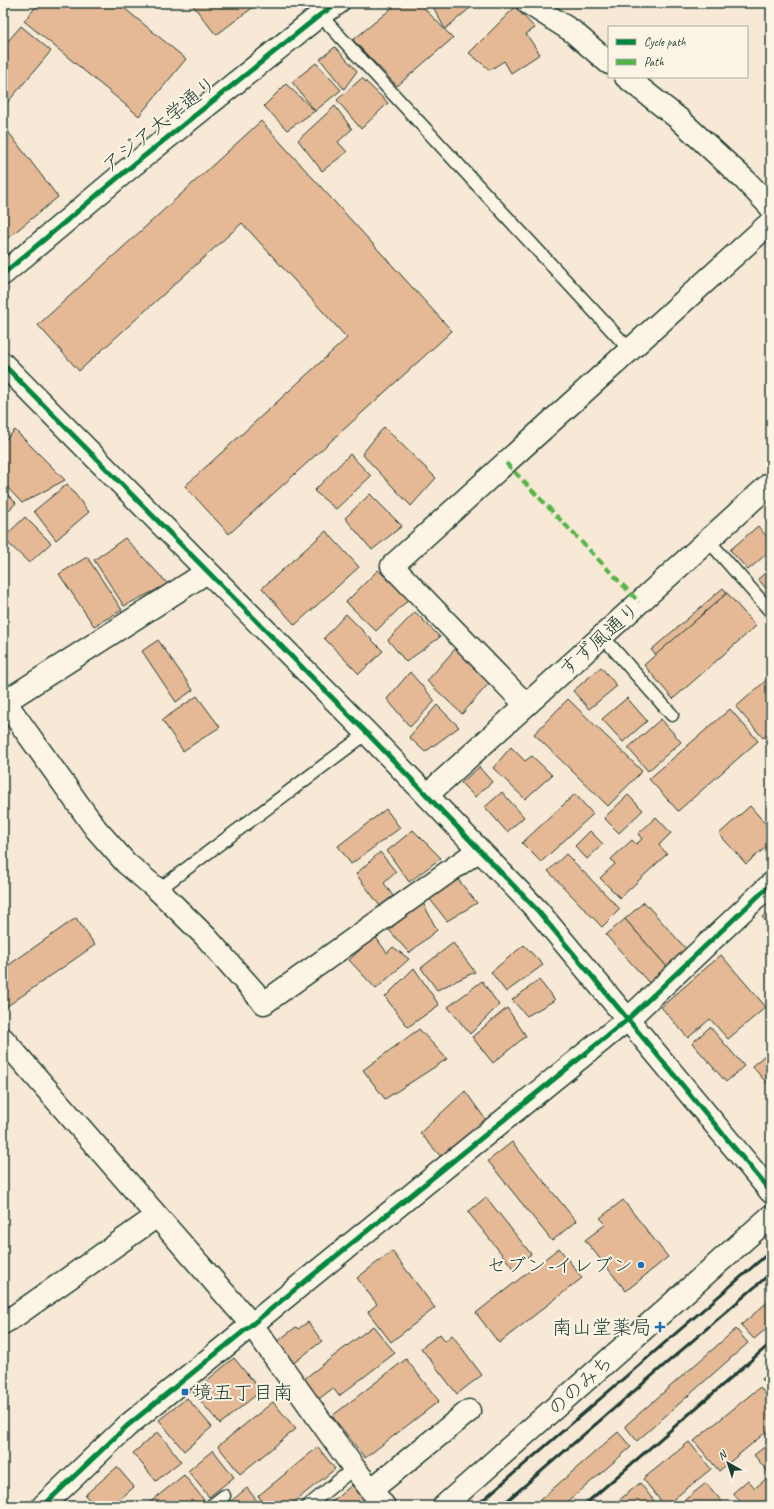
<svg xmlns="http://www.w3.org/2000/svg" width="774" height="1509" font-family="Caveat,'Klee One',sans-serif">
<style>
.building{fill:#e5b996;stroke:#1f3d34}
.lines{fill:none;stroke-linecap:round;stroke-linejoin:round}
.lane-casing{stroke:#1f3d34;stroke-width:15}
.street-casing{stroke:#1f3d34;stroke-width:25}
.secondary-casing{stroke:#1f3d34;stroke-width:25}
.lane{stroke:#fcf5e5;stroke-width:12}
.street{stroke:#fcf5e5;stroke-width:22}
.secondary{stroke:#fcf5e5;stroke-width:22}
.rail{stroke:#1f3d34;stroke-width:3}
.quiet{stroke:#55b346;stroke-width:4;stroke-dasharray:8 4;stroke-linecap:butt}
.cycleway-casing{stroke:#fcf5e5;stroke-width:8}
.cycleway{stroke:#00873e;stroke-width:5}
.poi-dot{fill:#1f6fb2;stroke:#fcf5e5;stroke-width:1.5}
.labels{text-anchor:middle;stroke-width:4;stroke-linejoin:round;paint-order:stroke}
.street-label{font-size:20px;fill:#1f3d34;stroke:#fcf5e5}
.poi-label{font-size:20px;fill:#1f3d34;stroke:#fcf5e5;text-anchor:end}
</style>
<rect width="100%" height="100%" fill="#f7e9d5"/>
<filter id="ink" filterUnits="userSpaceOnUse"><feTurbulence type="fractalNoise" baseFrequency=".025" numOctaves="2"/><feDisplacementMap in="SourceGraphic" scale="8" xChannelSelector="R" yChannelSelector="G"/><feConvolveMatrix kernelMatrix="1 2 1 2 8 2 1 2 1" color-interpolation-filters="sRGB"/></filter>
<g filter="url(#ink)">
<!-- building -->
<g class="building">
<polygon points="39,3 118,3 186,59 139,116 24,21"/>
<polygon points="191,3 259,3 216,35"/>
<polygon points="398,3 419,3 453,38 397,86 353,40"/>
<polygon points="431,3 476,3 445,29"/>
<polygon points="515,7 535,28 526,34 540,54 511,73 504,61 490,70 469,53"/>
<polygon points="21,26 51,51 7,103 3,100 3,47"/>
<polygon points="335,47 357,71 344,89 320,59"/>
<polygon points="316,63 341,90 315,111 292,82"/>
<polygon points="362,78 388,103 361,129 337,100"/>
<polygon points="286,84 315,111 287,130 264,106"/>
<polygon points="335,106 352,129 338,142 347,152 322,171 298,140"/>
<polygon points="261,121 452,331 229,534 185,486 347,338 242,223 79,371 38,325"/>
<polygon points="3,125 58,197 3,242"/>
<polygon points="384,427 436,478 411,506 362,454"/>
<polygon points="15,430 65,480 22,503 3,483 3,442"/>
<polygon points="350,454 371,476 336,509 314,491"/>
<polygon points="67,484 89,512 56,540 34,511"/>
<polygon points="3,490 16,503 3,516"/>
<polygon points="370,494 402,526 372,550 345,518"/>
<polygon points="25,517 51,543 29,563 3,538"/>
<polygon points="758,526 771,542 771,550 748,570 730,550"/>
<polygon points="326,531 359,567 295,625 262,588"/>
<polygon points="125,538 168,584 124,606 94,560"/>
<polygon points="87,557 122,610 94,626 59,574"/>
<polygon points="771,568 771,594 758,579"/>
<polygon points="378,570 409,599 376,631 346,602"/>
<polygon points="723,588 727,593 656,655 651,650"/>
<polygon points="727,593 756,626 673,699 644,665"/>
<polygon points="415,612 440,637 406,662 388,640"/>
<polygon points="346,614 383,651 359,674 324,638"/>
<polygon points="158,640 193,690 176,702 142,651"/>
<polygon points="455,649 491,681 462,714 427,681"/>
<polygon points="601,667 617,686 589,709 573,691"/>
<polygon points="410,672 435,701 410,727 387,699"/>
<polygon points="771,676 771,731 763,738 736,707"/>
<polygon points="197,696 220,727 183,751 162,720"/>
<polygon points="627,698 647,721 623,742 602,719"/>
<polygon points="568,699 642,771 608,806 534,734"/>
<polygon points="437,705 459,727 425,752 409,737"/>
<polygon points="730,709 758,741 678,811 649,779"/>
<polygon points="661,719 681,742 648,771 628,748"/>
<polygon points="511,747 525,761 532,756 552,775 525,799 493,768"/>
<polygon points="479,767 492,782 475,797 461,783"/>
<polygon points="502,792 524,817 507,832 485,807"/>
<polygon points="575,794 593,814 541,862 522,843"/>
<polygon points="628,795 643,810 619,833 604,818"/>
<polygon points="750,806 771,830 771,843 746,864 719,834"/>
<polygon points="386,809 400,828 351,864 338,846"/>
<polygon points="656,817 671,833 659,845 667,854 620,898 600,878 615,864 611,859 632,840 636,844 642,839 638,834"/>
<polygon points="413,830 441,858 409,882 387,851"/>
<polygon points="590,831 603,844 587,859 575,846"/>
<polygon points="380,852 396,872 384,883 393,896 380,906 356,874"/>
<polygon points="566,854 620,909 602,927 548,871"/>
<polygon points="456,877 477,903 447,921 429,898"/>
<polygon points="422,901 437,930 409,953 389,930"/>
<polygon points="644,902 688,951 668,968 625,919"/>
<polygon points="771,910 771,927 762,917"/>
<polygon points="76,918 95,945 3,1009 3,969"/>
<polygon points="625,919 668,968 650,984 606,935"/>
<polygon points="375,936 387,953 393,947 409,959 376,989 349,960"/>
<polygon points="453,943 475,972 437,990 421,968"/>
<polygon points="524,945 543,965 506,992 491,972"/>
<polygon points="721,955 766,1007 728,1039 710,1019 688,1038 661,1007"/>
<polygon points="414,968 439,1005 408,1027 385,997"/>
<polygon points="539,980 555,1000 527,1016 512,1000"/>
<polygon points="482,981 499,1005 470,1034 448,1007"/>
<polygon points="507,1008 526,1036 493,1063 472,1037"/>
<polygon points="710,1027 744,1066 726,1082 692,1043"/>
<polygon points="419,1029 447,1059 385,1099 363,1070"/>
<polygon points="771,1050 771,1088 752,1066"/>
<polygon points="465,1091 486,1120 443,1159 420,1133"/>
<polygon points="512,1142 576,1221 552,1241 488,1161"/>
<polygon points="486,1197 531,1254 513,1268 468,1212"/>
<polygon points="623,1200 668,1257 626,1291 585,1240 606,1224 600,1218"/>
<polygon points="559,1248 582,1278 499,1343 476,1313"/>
<polygon points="392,1251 435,1308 391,1342 368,1312 377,1304 357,1278"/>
<polygon points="771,1299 771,1325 754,1339 741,1325"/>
<polygon points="308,1322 322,1341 291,1365 275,1343 296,1327 298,1329"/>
<polygon points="373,1326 395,1353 339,1396 333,1388 319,1399 304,1379"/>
<polygon points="736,1329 748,1343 637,1441 625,1426"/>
<polygon points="440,1334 445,1341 452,1335 482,1375 457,1394 421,1348"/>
<polygon points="234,1358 261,1391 220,1424 193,1392"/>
<polygon points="406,1359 439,1401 365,1458 332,1416"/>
<polygon points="771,1372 771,1391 762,1379"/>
<polygon points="760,1387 771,1401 771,1428 719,1471 694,1441"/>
<polygon points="187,1398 212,1427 184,1451 159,1420"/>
<polygon points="273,1402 296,1429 240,1474 218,1446"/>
<polygon points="158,1432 181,1461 156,1481 133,1453"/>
<polygon points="618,1432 631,1447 563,1506 533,1506"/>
<polygon points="689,1442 711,1469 665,1506 643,1479"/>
<polygon points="771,1442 771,1476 754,1455"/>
<polygon points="318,1447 335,1469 289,1506 266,1506 258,1496"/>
<polygon points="213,1450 234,1477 209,1497 188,1471"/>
<polygon points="117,1467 134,1487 112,1506 94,1506 85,1495"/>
<polygon points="184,1475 204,1500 197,1506 151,1506 149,1503"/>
<polygon points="766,1479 771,1486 771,1506 744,1506 733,1493 748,1480 755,1488"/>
<polygon points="640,1483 658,1506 612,1506"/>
<polygon points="706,1483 724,1504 722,1506 684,1506 681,1503"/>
<polygon points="352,1485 369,1506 327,1506"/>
<polygon points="247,1488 261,1506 225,1506"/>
</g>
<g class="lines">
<defs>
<g id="lane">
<polyline points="320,15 629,349"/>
<polyline points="708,540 771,612"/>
<polyline points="602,636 672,715"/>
<polyline points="158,890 367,733"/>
<polyline points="211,1506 224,1496"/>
<polyline points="308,1506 354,1468"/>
</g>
<g id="street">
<polyline points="528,3 572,31 609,63"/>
<polyline points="626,77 679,119 745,180 771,207"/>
<polyline points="5,702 96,829 126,863 158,890 206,937 264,1003 479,850"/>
<polyline points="3,703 207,572"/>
<polyline points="526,705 392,566 771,222"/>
<polyline points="427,795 771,483"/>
<polyline points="3,1039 252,1325 354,1468 384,1506"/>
<polyline points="3,1323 15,1316 157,1216"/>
<polyline points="371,1490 469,1411"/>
<polyline points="43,1506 127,1426 628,1019 771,884"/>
<polyline points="444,1506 771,1216"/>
</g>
<g id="secondary">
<polyline points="3,274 127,170 320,15 338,3"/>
<polyline points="3,364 367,733 538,911 771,1192"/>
</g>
</defs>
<!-- lane casing -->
<use href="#lane" class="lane-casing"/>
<!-- street casing -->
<use href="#street" class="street-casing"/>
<!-- secondary casing -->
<use href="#secondary" class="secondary-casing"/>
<!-- lane -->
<use href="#lane" class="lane"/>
<!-- street -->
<use href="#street" class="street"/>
<!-- secondary -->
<use href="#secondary" class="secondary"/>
<!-- rail -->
<g class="rail">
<polyline points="476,1506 771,1251"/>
<polyline points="501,1506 771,1273"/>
<polyline points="583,1506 771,1343"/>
</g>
<!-- quiet -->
<polyline class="quiet" points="506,463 639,602"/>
<defs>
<g id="cycleway">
<polyline points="3,274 127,170 320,15 338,3"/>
<polyline points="3,364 367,733 538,911 771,1192"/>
<polyline points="43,1506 127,1426 628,1019 771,884"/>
</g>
</defs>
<!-- cycleway casing -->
<use href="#cycleway" class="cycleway-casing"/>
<!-- cycleway -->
<use href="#cycleway" class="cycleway"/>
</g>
</g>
<!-- markers -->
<g class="poi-dot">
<circle cx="641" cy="1265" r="4"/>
<path d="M658 1321h4v4h4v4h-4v4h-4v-4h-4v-4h4z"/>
<rect x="181" y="1388" width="8" height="8" rx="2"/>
</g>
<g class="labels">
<!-- street labels -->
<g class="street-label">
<text transform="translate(159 124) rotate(-39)" y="7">アジア大学通り</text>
<text transform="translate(599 639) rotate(-42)" y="7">すず風通り</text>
<text transform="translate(580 1385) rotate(-42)" y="7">ののみち</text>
</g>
<!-- poi labels -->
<g class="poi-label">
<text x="633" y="1272">セブン-イレブン</text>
<text x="652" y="1334">南山堂薬局</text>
<text x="193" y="1399" text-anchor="start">境五丁目南</text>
</g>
</g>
<!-- margin -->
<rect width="774" height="1509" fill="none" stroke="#fcf5e5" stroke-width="16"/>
<rect x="8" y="8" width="758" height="1493" fill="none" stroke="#1f3d34" stroke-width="1.5" filter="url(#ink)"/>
<!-- legend -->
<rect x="608" y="26" width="140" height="52" fill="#fcf5e5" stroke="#a4ab9e"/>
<rect x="616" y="39" width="20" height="6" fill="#00873e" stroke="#a4ab9e"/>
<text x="644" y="46" font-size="12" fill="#1f3d34">Cycle path</text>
<rect x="616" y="59" width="20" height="6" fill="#55b346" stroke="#a4ab9e"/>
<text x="644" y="66" font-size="12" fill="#1f3d34">Path</text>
<!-- north arrow -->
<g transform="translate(728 1463) rotate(321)" stroke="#fcf5e5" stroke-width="3" paint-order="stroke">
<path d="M0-3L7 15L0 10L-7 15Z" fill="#1f3d34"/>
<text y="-6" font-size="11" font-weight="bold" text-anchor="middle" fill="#1f3d34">N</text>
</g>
</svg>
